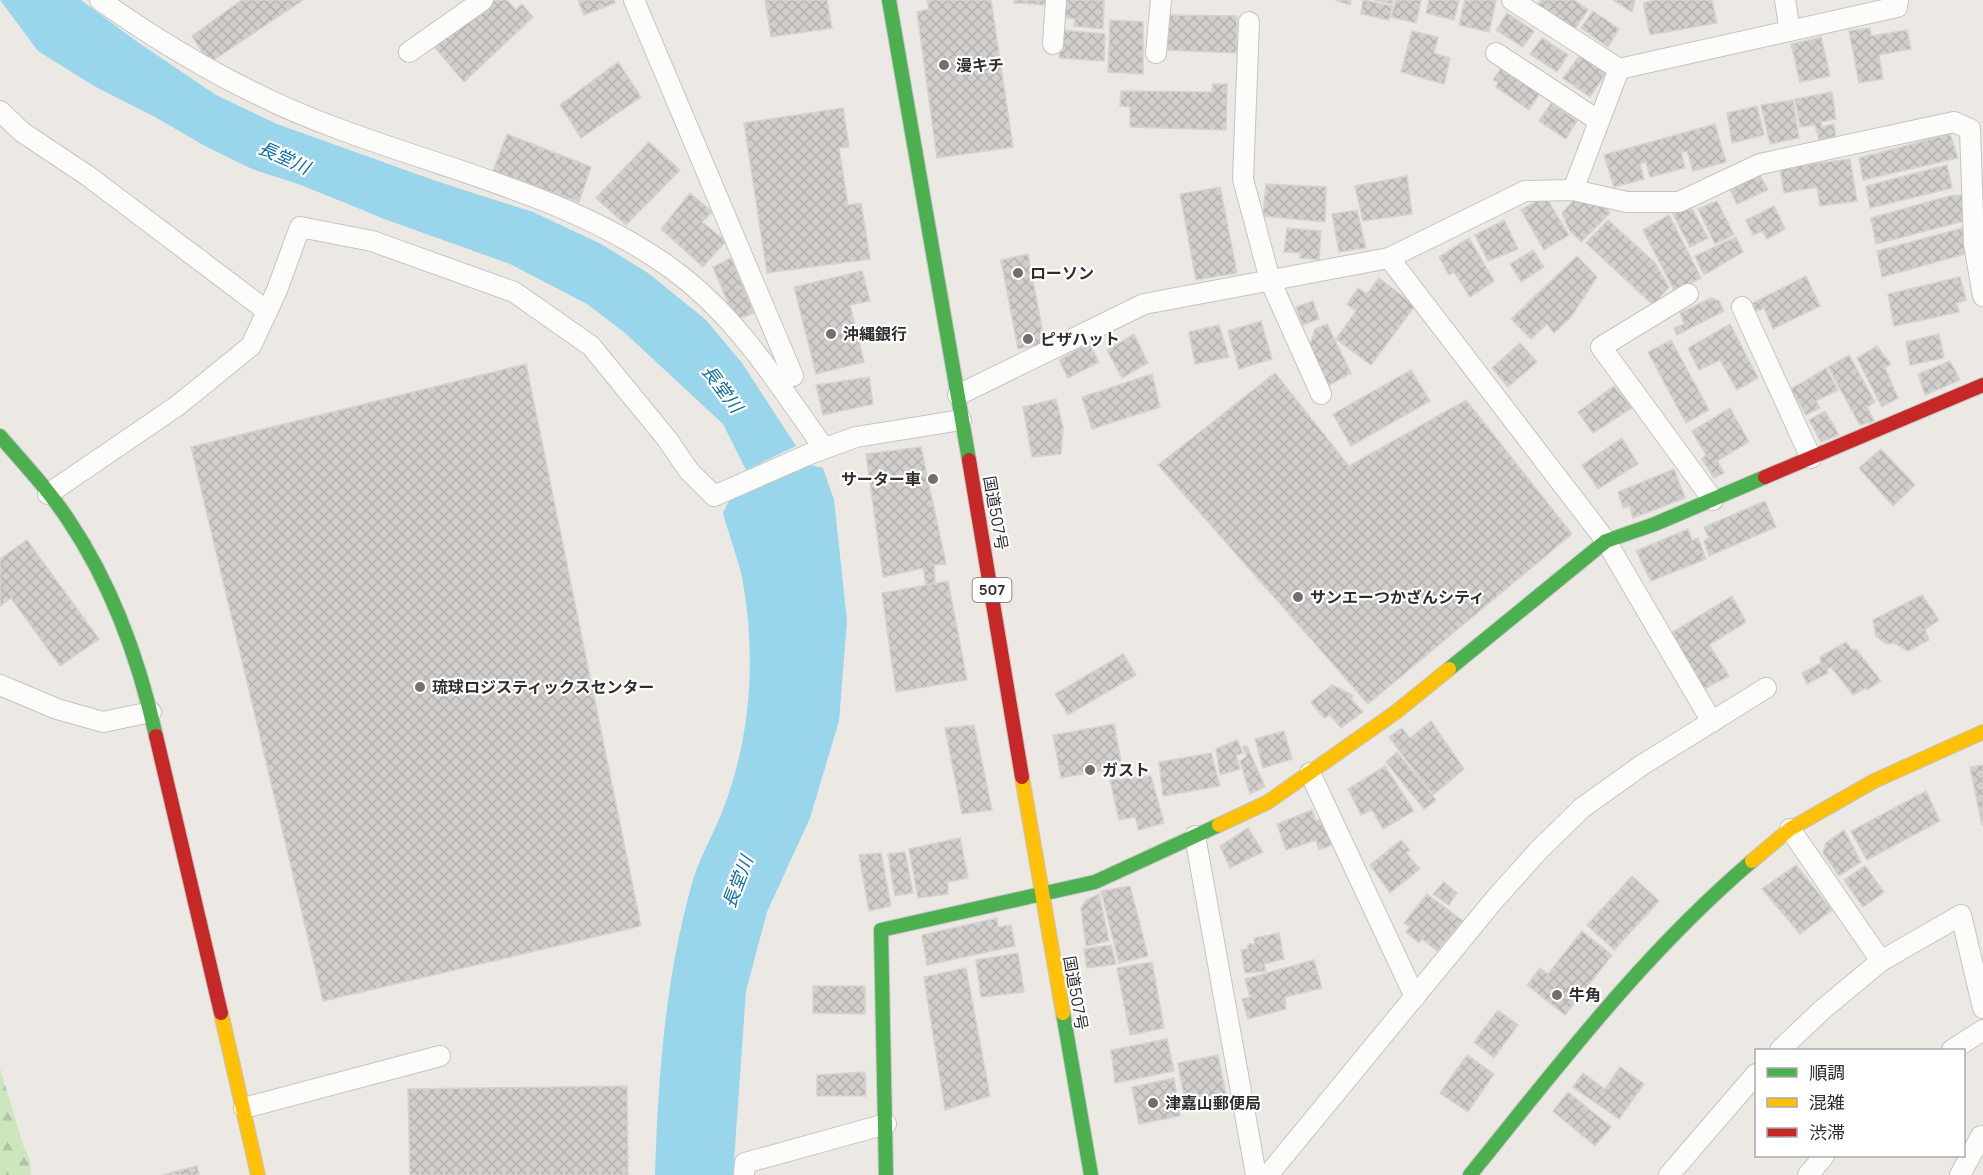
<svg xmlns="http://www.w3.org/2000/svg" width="1983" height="1175" font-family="Manrope,'Noto Sans JP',sans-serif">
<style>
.forest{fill:url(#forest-firs)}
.water{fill:#99d6ec}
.building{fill:url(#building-cross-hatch);stroke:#d7d4d0;stroke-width:1.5}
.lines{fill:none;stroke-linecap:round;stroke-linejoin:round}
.street-casing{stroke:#c5c4c5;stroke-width:22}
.fast-casing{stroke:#c5c4c5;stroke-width:16}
.slow-casing{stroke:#c5c4c5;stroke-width:16}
.jam-casing{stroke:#c5c4c5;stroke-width:16}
.street{stroke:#fcfcfb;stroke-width:20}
.fast{stroke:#4caf50;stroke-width:14}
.slow{stroke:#ffc107;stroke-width:14}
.jam{stroke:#c62828;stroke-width:14}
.poi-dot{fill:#706f6e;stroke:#fff;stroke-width:2}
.labels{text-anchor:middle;stroke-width:4.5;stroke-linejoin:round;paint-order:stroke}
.shield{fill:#fff;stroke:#6d6d6d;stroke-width:1.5}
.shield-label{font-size:15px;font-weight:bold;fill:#2e2e2e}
.poi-label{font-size:16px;font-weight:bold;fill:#2e2e2e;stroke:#fff;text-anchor:start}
.street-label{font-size:16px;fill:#2e2e2e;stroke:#fff}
.water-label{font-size:18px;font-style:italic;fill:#0d6fa3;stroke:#fff}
</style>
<defs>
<pattern id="forest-firs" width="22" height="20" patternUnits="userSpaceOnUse" patternTransform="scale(1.5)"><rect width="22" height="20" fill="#cee6be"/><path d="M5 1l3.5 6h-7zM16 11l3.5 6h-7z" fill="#b1c6a4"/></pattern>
<pattern id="building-cross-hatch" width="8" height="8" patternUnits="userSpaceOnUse" patternTransform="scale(1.5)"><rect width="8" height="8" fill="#d1cecb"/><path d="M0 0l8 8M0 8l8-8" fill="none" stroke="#b4b1af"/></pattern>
</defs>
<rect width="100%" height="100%" fill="#ece8e4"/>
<!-- forest -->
<polygon class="forest" points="0,1068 24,1148 30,1160 31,1175 0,1175"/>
<!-- water -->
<g class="water">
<polygon points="0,0 81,0 136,41 216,95 277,124 436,181 533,212 601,244 648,273 706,320 742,363 796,446 746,470 723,424 625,333 587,304 510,264 387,220 301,185 252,169 205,146 155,117 94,86 38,51"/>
<path d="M810,465L823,468L834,500L847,621L839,721L810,818L767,912L746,991L733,1175H655C658,1078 665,981 691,887C698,859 714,834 724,807C751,735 756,658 743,583C739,560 729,536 723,513L729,501Z"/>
</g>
<!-- building -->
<g class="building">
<polygon points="242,0 303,0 209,63 192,36"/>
<polygon points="489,0 507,0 516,10 522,4 533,17 464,82 430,42"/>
<polygon points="578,0 614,0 615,3 584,15"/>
<polygon points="765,0 827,0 832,28 771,37"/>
<polygon points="927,0 991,0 1013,147 937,158 917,12 929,9"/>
<polygon points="1014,0 1047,0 1047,5 1014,3"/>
<polygon points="1062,0 1104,0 1103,29 1074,26 1075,19 1062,17"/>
<polygon points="1335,0 1351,0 1350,5"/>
<polygon points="1363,0 1392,6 1389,20 1361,14"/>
<polygon points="1374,0 1393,0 1392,4"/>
<polygon points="1396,0 1421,0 1416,23 1391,17"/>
<polygon points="1429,0 1459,0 1454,20 1426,13"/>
<polygon points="1465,0 1496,0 1489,32 1459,25"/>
<polygon points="1541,0 1574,0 1588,10 1574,30 1538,5"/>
<polygon points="1613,0 1635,0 1632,12"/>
<polygon points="1654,0 1712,0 1717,23 1650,35 1643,3"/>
<polygon points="1593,11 1619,29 1608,47 1581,28"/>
<polygon points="1507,13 1534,31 1523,47 1496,30"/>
<polygon points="1169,15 1237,16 1237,53 1167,50"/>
<polygon points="1110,20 1143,22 1143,74 1108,72"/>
<polygon points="1870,28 1871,36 1907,30 1911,49 1879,55 1883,79 1859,83 1849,31"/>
<polygon points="1062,30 1105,34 1104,61 1059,58"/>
<polygon points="1412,31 1438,37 1434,53 1450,58 1444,84 1401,72"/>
<polygon points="1821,37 1830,76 1800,82 1791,44"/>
<polygon points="1542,38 1568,55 1557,72 1530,54"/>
<polygon points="1580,55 1606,73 1590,97 1563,78"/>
<polygon points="618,62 641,97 581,138 560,105"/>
<polygon points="1502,67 1540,93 1529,110 1496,87 1498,82 1493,80"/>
<polygon points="1213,84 1227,84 1226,130 1130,127 1130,107 1120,106 1121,91 1212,92"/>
<polygon points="1832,92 1836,119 1821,122 1822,127 1834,124 1836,137 1819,140 1815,125 1800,127 1795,99"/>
<polygon points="1793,100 1799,138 1770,144 1761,105"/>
<polygon points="1551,103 1577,121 1566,139 1539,121"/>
<polygon points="1757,106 1764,135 1732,143 1727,113"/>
<polygon points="843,108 849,147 839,148 848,205 861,203 870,259 767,273 744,123"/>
<polygon points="1715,124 1726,162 1693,171 1687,151 1681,152 1685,168 1650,177 1646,162 1640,164 1644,179 1614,187 1604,155"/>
<polygon points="507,134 591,167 579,202 493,171"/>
<polygon points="1950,134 1958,158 1863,180 1859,158"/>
<polygon points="649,142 680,170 626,225 596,198"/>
<polygon points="1850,159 1857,201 1820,206 1817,187 1784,193 1780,168"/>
<polygon points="1947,165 1952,188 1870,208 1866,186"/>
<polygon points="1758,172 1768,190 1737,204 1728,186"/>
<polygon points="1407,176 1412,214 1363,221 1355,186"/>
<polygon points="1266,184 1326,187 1325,222 1263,216"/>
<polygon points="1220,187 1237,273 1196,280 1180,194"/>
<polygon points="690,193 712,212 702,222 726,241 703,267 661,229"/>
<polygon points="1964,195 1964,221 1876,244 1871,218 1949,196"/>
<polygon points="1545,196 1569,235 1544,250 1521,210"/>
<polygon points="1576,198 1603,205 1610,213 1581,242 1569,230 1562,213"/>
<polygon points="1717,201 1734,235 1715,244 1698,209"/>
<polygon points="1690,205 1708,238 1690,247 1673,214"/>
<polygon points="1774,206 1785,229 1767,239 1762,231 1753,235 1746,220"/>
<polygon points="1357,210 1366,248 1339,252 1332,214"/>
<polygon points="1669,215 1701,278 1675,292 1643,230"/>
<polygon points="1504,220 1518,249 1488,261 1475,235"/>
<polygon points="1608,220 1655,263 1669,287 1653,305 1586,243"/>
<polygon points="1287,228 1321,231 1319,260 1300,258 1301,253 1284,252"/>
<polygon points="1963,228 1965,254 1882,277 1877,251"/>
<polygon points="1736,237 1743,252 1704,275 1695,256"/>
<polygon points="1469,238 1494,281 1470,297 1454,272 1449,275 1439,257"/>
<polygon points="1533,250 1544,267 1521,282 1510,264"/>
<polygon points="1028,254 1045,344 1018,349 1001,260"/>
<polygon points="1577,256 1597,277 1571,317 1554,333 1547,324 1531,339 1511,319"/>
<polygon points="731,258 754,313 735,320 713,267"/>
<polygon points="862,271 870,301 850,305 864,362 816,374 794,287"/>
<polygon points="1806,276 1820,306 1773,329 1764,308 1751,314 1749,305"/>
<polygon points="1960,277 1966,300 1957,303 1959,312 1894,326 1888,294"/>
<polygon points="1379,278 1415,306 1371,365 1336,339 1356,311 1347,304 1358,288 1367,294"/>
<polygon points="1711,298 1719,301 1724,311 1677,335 1674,328 1684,324 1680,313"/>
<polygon points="1313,301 1319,319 1302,325 1296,307"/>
<polygon points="1261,321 1272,359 1239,369 1228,331"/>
<polygon points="1327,324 1351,373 1326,387 1309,348 1315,329"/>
<polygon points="1730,324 1758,378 1737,390 1720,360 1699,370 1688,348"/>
<polygon points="1219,325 1229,357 1195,364 1189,332"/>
<polygon points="1134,334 1148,363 1122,378 1107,350"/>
<polygon points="1939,334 1944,358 1910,365 1906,342"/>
<polygon points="1671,340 1709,410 1686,423 1648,352"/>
<polygon points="1089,343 1099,362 1068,378 1059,360"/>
<polygon points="1520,343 1537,362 1508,387 1492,368"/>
<polygon points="1877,346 1891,364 1885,368 1898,398 1882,407 1857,358"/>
<polygon points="1849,355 1875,402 1867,407 1874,421 1860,425 1828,367"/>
<polygon points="1950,361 1960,380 1925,395 1918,374"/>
<polygon points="526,364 641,926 323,1001 191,447"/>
<polygon points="1826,368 1838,390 1816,401 1820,408 1806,415 1791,389"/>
<polygon points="1411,370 1430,401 1351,446 1333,414"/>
<polygon points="1275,373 1349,466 1466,400 1572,534 1368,704 1158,465"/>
<polygon points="1152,374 1160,407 1092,429 1082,397"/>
<polygon points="869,377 873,404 823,415 816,385"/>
<polygon points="1614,386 1632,408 1593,433 1578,412"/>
<polygon points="1056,399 1063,427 1061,454 1032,457 1023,407"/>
<polygon points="1730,408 1749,442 1717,461 1724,473 1714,478 1702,459 1706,455 1692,431"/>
<polygon points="1825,411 1839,435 1821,442 1809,420"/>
<polygon points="1622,438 1638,464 1598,489 1582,465"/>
<polygon points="921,447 946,564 934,565 935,583 926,585 923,568 883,577 866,454"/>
<polygon points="1881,449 1915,485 1893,506 1859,468"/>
<polygon points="1674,469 1685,498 1633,518 1630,506 1623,508 1618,492"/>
<polygon points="1765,501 1776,527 1709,556 1704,541 1709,538 1704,527"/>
<polygon points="1688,529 1692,540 1698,538 1706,559 1651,581 1636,551"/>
<polygon points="27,540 99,639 60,666 11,598 0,606 0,559"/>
<polygon points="948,581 967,680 896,692 882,593"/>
<polygon points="1922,595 1939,620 1925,629 1929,640 1908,651 1894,643 1886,644 1876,636 1873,620"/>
<polygon points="1732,596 1746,622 1709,645 1729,676 1704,689 1671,633"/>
<polygon points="1846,642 1852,650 1856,649 1881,681 1867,690 1865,688 1853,695 1831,667 1827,669 1828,673 1807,684 1802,673 1821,663 1820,657"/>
<polygon points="1123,654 1136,675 1068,715 1055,694"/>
<polygon points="1332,685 1353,695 1351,699 1363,712 1341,728 1330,715 1324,718 1311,702"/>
<polygon points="1431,721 1464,769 1433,795 1389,737 1402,728 1410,738"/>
<polygon points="1114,724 1122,767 1061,778 1053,735"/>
<polygon points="974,725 992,810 962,814 945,728"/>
<polygon points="1284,731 1292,759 1263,768 1255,739"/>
<polygon points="1237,740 1243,753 1236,755 1240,769 1220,775 1216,749"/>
<polygon points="1247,746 1265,787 1250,794 1240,761 1247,756 1243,747"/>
<polygon points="1397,752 1436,800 1424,809 1386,762"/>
<polygon points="1211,753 1220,786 1163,796 1159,762"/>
<polygon points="1983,765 1983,825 1982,825 1970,767"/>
<polygon points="1385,766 1414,811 1383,829 1372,810 1361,815 1348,789"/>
<polygon points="1151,776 1164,823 1139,830 1135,817 1119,820 1110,780"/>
<polygon points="1926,791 1940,821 1867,860 1851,831"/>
<polygon points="1312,810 1316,821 1327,817 1339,842 1319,850 1316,840 1286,850 1277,824"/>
<polygon points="1248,828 1263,852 1230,868 1220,846"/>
<polygon points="1844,830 1861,862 1839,876 1823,853 1826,843"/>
<polygon points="960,838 968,878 948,882 948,894 918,898 909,849"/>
<polygon points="1401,840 1410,850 1406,853 1420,869 1390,893 1370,865"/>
<polygon points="905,852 913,893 895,896 888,854"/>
<polygon points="881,853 891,906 869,911 859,855"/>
<polygon points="1796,865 1832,910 1800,934 1762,889"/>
<polygon points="1865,866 1884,892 1863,907 1844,880"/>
<polygon points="1632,876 1659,901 1614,950 1587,925"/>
<polygon points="1444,882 1457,893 1449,905 1433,894"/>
<polygon points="1130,886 1148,956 1119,963 1101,891"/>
<polygon points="1099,894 1109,941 1086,946 1081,908 1086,900"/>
<polygon points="1427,894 1463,921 1437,951 1422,939 1419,943 1406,932 1410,927 1404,923"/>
<polygon points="997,918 998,927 1011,925 1015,946 927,965 922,935"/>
<polygon points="1582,931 1612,955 1565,1015 1527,985 1540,968 1548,974"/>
<polygon points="1279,933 1284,959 1264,964 1266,971 1245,973 1241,950 1248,949 1248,944 1255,944 1254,938"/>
<polygon points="1111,945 1116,964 1087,968 1084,949"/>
<polygon points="1018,953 1024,992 981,997 976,960"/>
<polygon points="1314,960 1322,988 1285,997 1286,1009 1248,1019 1242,999 1250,997 1245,979"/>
<polygon points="1152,962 1164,1028 1130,1035 1117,968"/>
<polygon points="966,968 990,1096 945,1110 924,977"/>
<polygon points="813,986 865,986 865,1014 813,1013"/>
<polygon points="1498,1010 1518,1025 1494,1058 1474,1042"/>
<polygon points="1167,1039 1174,1071 1115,1083 1111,1050"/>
<polygon points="1218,1055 1226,1095 1185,1103 1178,1063"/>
<polygon points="1467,1055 1494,1074 1468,1112 1440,1093"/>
<polygon points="1620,1067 1644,1084 1619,1119 1573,1087 1583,1073 1605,1089"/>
<polygon points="865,1072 866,1096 817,1096 817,1075"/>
<polygon points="1174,1078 1180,1116 1139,1124 1132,1087"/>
<polygon points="627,1086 628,1175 410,1175 408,1089"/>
<polygon points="1568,1092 1611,1127 1595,1146 1553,1111"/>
<polygon points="197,1166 199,1175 162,1175"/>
</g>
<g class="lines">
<defs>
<g id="street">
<path d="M100,0C175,53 253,98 339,129C451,171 574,198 672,269C738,317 778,384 824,448"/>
<polyline points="634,0 793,376"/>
<polyline points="1512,0 1619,69"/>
<polyline points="1785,0 1790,31"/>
<polyline points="1249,22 1243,179 1270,280 1321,394"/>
<polyline points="1053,44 1056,0"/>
<polyline points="409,52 483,0"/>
<polyline points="1156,53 1161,0"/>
<polyline points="1496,53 1599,121"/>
<polyline points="0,111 22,132 88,176 267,311"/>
<polyline points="1573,190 1619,69 1897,7 1898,0"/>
<polyline points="1389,258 1606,541 1712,722"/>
<polyline points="1688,294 1601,347 1713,500"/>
<polyline points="1742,307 1811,458"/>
<polyline points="958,395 1144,304 1389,258 1525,191 1573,190 1627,202 1679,202 1760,164 1954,122 1970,129 1974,244 1983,296"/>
<polyline points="48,494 177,406 251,346 277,290 300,227 372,241 514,292 591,346 667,439 689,471 714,496 812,453 856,437 961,420"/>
<polyline points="0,685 57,709 103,722 151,712"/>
<polyline points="1310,773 1415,997"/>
<polyline points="1790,829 1881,961"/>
<polyline points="1195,836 1256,1175"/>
<polyline points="1780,1050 1822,1010 1881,961 1961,915 1983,1008"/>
<polyline points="1952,1050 1983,1030"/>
<polyline points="244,1108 440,1056"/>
<polyline points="744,1175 745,1163 886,1124"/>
<polyline points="1268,1175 1495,899 1539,850 1582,808 1642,765 1766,688"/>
<polyline points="1669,1175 1756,1074"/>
<polyline points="1808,1175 1824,1156"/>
<polyline points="1960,1175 1981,1136"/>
</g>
<g id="fast">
<polyline points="889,0 969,460"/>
<path d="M0,436C24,464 49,490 69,521C112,585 139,660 156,736"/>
<polyline points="1449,669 1606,541 1655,524 1765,477"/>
<polyline points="1063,1013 1091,1175"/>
<polyline points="886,1175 881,930 1095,882 1219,825"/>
<path d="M1470,1175C1559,1065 1644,953 1752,861"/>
</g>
<g id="slow">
<polyline points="1022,777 1063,1013"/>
<polyline points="1219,825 1268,802 1396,712 1449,669"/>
<polyline points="1752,861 1790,829 1874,781 1983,732"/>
<polyline points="221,1013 258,1175"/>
</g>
<g id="jam">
<polyline points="969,460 1022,777"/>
<polyline points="1765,477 1983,385"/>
<polyline points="156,736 221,1013"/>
</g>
</defs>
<!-- street casing -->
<use href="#street" class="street-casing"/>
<!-- fast casing -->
<use href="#fast" class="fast-casing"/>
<!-- slow casing -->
<use href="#slow" class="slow-casing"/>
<!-- jam casing -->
<use href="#jam" class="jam-casing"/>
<!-- street -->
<use href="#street" class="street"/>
<!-- fast -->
<use href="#fast" class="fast"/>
<!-- slow -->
<use href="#slow" class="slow"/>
<!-- jam -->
<use href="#jam" class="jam"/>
</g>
<!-- markers -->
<g class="poi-dot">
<circle cx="944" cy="65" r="6"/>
<circle cx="1018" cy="273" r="6"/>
<circle cx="831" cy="334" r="6"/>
<circle cx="1028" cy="339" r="6"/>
<circle cx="933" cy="479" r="6"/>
<circle cx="1298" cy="597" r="6"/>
<circle cx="420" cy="687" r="6"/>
<circle cx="1090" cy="770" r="6"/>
<circle cx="1557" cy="995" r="6"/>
<circle cx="1153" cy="1103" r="6"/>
</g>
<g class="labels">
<!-- shield labels -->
<rect class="shield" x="972.5" y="578" width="39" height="24" rx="4.5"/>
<g class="shield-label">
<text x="992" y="595">507</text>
</g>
<!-- poi labels -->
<g class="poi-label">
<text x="956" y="71">漫キチ</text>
<text x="1030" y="279">ローソン</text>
<text x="843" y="340">沖縄銀行</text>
<text x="1040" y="345">ピザハット</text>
<text x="921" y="485" text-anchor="end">サーター車</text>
<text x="1310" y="603">サンエーつかざんシティ</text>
<text x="432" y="693">琉球ロジスティックスセンター</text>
<text x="1102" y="776">ガスト</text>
<text x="1569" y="1001">牛角</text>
<text x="1165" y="1109">津嘉山郵便局</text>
</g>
<!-- street labels -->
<g class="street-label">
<text transform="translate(996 513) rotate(80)" y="6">国道507号</text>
<text transform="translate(1076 993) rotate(80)" y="6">国道507号</text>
</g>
<!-- water labels -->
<g class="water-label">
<text transform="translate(284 158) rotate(24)" y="6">長堂川</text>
<text transform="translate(722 389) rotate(53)" y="6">長堂川</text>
<text transform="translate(738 882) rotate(-69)" y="6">長堂川</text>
</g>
</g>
<!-- legend -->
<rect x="1755" y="1049" width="210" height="108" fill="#ffffff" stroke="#ababab" stroke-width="1.5"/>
<rect x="1767" y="1068" width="30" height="9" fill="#4caf50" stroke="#ababab" stroke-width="1.5"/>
<text x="1809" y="1079" font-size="18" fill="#2e2e2e">順調</text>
<rect x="1767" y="1098" width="30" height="9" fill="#ffc107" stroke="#ababab" stroke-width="1.5"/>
<text x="1809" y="1109" font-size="18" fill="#2e2e2e">混雑</text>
<rect x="1767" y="1128" width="30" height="9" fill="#c62828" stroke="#ababab" stroke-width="1.5"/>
<text x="1809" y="1139" font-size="18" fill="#2e2e2e">渋滞</text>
</svg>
